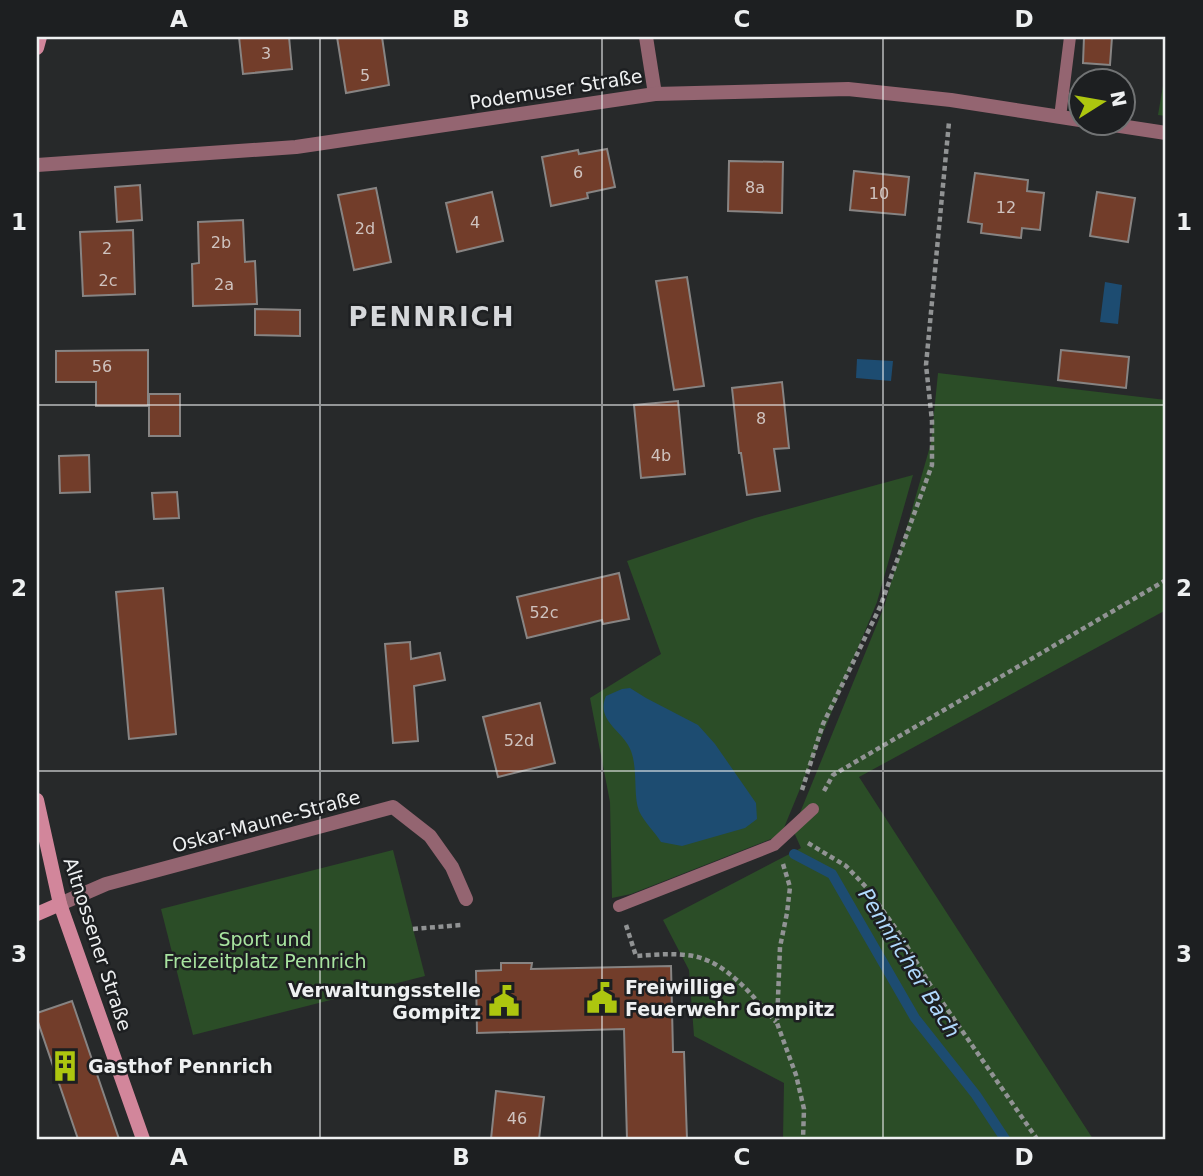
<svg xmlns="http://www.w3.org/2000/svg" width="1203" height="1176" font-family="'DejaVu Sans',sans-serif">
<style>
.green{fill:#2b4d27}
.water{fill:#1d4c71}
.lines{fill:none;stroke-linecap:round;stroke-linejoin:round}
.stream{stroke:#1d4c71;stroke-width:10}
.building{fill:#723d2a;stroke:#878483;stroke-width:2}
.path{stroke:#919394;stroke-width:4.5;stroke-dasharray:5 3.5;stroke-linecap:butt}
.lane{stroke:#946571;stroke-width:12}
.street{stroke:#946571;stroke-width:14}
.secondary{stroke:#d2869b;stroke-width:14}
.grid{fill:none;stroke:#eef0f1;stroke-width:2;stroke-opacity:0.55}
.labels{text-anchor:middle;stroke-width:5;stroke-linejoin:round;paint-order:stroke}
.number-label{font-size:16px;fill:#cfc3bf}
.street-label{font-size:19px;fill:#eef0f1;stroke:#1d1f21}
.park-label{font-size:19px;fill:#a8e4a0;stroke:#1d1f21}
.poi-label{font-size:19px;font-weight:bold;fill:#eef0f1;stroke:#1d1f21;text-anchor:start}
.water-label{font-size:21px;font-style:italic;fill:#b0d9fd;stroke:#1d1f21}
.district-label{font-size:26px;font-weight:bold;letter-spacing:2px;fill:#d6d8db;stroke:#1d1f21}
.neatline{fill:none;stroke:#eef0f1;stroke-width:2.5}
.grid-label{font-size:23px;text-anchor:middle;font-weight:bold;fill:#eef0f1}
</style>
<rect width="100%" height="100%" fill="#27292a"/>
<!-- green -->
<g class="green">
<polygon points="1166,68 1166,116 1158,115"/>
<polygon points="938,373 1166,400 1166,610 859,777 1093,1139 783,1139 784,1083 694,1036 689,970 663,920 801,848 793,830 884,607 931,443"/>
<polygon points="913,475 877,602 781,835 631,894 612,898 610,802 590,698 661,654 627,561 755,518"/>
<polygon points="393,850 425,976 193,1035 161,909"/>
</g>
<!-- water -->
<g class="water">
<polygon points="1105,282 1122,285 1118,324 1100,322"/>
<polygon points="857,359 893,361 891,381 856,378"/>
<path d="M630,688L646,698L698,725L715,744L756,803L757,819L745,828L682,846L661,842C655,832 644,822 639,811C633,795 638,770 631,751C624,731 595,721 606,696L622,689Z"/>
</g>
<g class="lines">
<!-- stream -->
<polyline class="stream" points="794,854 832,874 915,1018 976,1095 1005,1139"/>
</g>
<!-- building -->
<g class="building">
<polygon points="239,37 289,37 292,69 243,74"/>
<polygon points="337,37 382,37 389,85 346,93"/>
<polygon points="1084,37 1112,37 1110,65 1083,63"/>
<polygon points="607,149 615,187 587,193 588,198 551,206 542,157 578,150 579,154"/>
<polygon points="729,161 783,162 782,213 728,211"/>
<polygon points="854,171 909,177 905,215 850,210"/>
<polygon points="975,173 1028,180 1027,191 1044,193 1040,230 1022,228 1021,238 981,233 982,224 968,222"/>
<polygon points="140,185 142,220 117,222 115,187"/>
<polygon points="376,188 391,262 354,270 338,195"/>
<polygon points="492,192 503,241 457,252 446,203"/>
<polygon points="1097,192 1135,198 1128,242 1090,236"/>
<polygon points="243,220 245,262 255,261 257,304 193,306 192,264 199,263 198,222"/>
<polygon points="133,230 135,294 83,296 80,232"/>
<polygon points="687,277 704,386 674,390 656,281"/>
<polygon points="255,309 300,310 300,336 255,335"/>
<polygon points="148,350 148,406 96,406 96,382 56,382 56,351"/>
<polygon points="1061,350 1129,357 1126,388 1058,380"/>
<polygon points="782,382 789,448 774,449 780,491 747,495 741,453 739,453 732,388"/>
<rect x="149" y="394" width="31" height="42"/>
<polygon points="678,401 685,474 641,478 634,405"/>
<polygon points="89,455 90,492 60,493 59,456"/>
<polygon points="177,492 179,518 154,519 152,493"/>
<polygon points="619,573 629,619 603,624 602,620 527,638 517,597"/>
<polygon points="163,588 176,734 129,739 116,592"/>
<polygon points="410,642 411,659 440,653 445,680 414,686 418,741 393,743 385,644"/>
<polygon points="540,703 555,763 498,777 483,717"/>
<polygon points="501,963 532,963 531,969 671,966 673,1052 684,1052 687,1139 627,1139 624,1029 477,1033 476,971 501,970"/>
<polygon points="72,1001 119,1139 78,1139 37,1019 37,1013"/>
<polygon points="496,1091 544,1097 539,1139 491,1139"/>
</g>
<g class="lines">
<!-- path -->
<g class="path">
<polyline points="802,790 823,724 880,607 932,465 932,421 926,365 949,122"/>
<polyline points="824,791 833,775 1166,580"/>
<polyline points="808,843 846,866 866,887 899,933 929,983 1037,1139"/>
<polyline points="783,864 790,887 787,913 780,947 777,1023 796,1075 804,1109 803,1139"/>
<path d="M626,925L636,956C652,955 669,953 686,955C725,958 752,996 776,1022"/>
<polyline points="413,929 461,925"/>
</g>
<!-- lane -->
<g class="lane">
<polyline points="1060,117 1070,37"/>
<polyline points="619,906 774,845 813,809"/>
</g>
<!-- street -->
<g class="street">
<polyline points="646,37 655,94"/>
<polyline points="1094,122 1166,133"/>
<polyline points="37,165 296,147 655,94 848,89 951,100 1080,120"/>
<polyline points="60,904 106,884 393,807 430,836 452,867 466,899"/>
</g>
<!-- secondary -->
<g class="secondary">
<polyline points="37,48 40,37"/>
<polyline points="37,800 60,904 143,1139"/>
<polyline points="37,914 60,904"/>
</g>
</g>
<!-- grid -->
<path class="grid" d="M320,37V1139M602,37V1139M883,37V1139M37,405H1166M37,771H1166"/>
<!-- icons -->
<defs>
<symbol id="civic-bare" viewBox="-9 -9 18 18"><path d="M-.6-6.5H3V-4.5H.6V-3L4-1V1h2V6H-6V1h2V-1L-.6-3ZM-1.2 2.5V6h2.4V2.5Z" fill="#adc60f" stroke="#1d1f21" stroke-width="2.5" paint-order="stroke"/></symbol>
<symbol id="building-bare" viewBox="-9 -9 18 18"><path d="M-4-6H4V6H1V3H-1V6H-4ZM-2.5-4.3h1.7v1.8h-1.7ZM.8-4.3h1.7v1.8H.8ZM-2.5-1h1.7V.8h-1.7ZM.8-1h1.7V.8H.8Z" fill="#adc60f" stroke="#1d1f21" stroke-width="2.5" paint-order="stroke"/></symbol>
</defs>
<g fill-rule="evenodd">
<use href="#civic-bare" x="580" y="976" width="44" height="44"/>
<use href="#civic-bare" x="482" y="979" width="44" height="44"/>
<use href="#building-bare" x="43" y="1044" width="44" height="44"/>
</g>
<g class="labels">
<!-- number labels -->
<g class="number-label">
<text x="266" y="59">3</text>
<text x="365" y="81">5</text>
<text x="578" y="178">6</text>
<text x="755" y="193">8a</text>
<text x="879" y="199">10</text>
<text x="1006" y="213">12</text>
<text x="475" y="228">4</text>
<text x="365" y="234">2d</text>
<text x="221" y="248">2b</text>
<text x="107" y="254">2</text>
<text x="108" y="286">2c</text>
<text x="224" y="290">2a</text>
<text x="102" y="372">56</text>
<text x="761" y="424">8</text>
<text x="661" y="461">4b</text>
<text x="544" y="618">52c</text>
<text x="519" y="746">52d</text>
<text x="517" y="1124">46</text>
</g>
<!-- street labels -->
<g class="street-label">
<text transform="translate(556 89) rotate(-9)" y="7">Podemuser Straße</text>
<text transform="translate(266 821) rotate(-15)" y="7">Oskar-Maune-Straße</text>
<text transform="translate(98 944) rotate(72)" y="7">Altnossener Straße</text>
</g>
<!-- park labels -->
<g class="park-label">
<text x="265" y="946">Sport und<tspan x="265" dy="22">Freizeitplatz Pennrich</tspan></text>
</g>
<!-- poi labels -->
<g class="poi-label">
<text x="625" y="994">Freiwillige<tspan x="625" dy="22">Feuerwehr Gompitz</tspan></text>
<text x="481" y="997" text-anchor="end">Verwaltungsstelle<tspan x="481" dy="22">Gompitz</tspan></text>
<text x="88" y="1073">Gasthof Pennrich</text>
</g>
<!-- water labels -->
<g class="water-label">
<text transform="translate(909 963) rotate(58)" y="7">Pennricher Bach</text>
</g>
<!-- district labels -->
<g class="district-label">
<text x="432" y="326">PENNRICH</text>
</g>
</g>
<!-- border -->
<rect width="1203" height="1176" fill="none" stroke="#1d1f21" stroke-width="77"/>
<!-- north arrow -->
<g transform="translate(1102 102) rotate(79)"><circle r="33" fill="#1d1f21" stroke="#717374" stroke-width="2"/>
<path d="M0-5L12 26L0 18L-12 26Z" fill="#adc60f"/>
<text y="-10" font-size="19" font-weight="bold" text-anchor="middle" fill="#eef0f1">N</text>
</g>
<rect x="38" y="38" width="1126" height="1100" class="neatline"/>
<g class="grid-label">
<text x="179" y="27">A</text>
<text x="461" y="27">B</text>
<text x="742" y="27">C</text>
<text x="1024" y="27">D</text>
<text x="19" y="230">1</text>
<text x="1184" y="230">1</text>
<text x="19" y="596">2</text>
<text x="1184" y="596">2</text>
<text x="19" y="962">3</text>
<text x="1184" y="962">3</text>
<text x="179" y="1165">A</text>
<text x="461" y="1165">B</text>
<text x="742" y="1165">C</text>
<text x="1024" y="1165">D</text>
</g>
</svg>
